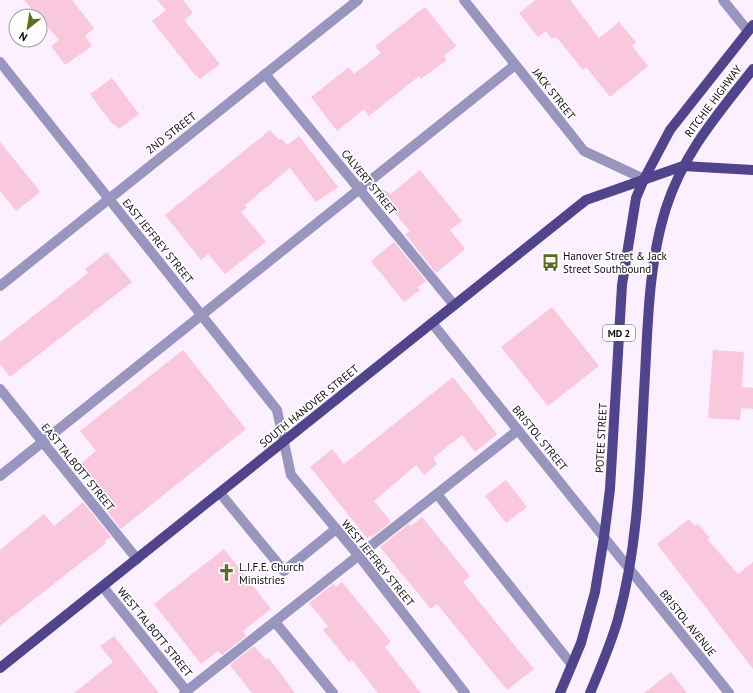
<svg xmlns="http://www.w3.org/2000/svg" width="753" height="693" font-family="'PT Sans',sans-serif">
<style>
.building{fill:#fac8dc}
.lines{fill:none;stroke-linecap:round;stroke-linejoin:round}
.minor{stroke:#9895bf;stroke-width:10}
.major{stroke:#50458d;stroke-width:10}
.labels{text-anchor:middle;stroke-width:3.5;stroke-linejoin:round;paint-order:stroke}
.shield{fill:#fff;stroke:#565457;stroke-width:1}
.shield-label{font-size:10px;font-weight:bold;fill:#0e0a0f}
.street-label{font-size:11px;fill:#0e0a0f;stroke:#fff}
.poi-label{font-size:11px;fill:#0e0a0f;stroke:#fff;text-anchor:start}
</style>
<rect width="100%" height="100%" fill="#fcefff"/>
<!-- building -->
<g class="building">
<polygon points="24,0 72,0 94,28 85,36 92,46 65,65 51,46 59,40 40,18 40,16 38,16"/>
<polygon points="157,0 183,0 193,13 184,20 220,64 200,79 196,75 195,75 152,21 166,10"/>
<polygon points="536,0 570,0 599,38 619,22 636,42 632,46 648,66 610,97 586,67 583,70 558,39 554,37 552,39 546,31 538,37 519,13"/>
<polygon points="425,7 456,46 444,56 447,60 421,79 419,76 369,116 364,109 337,131 311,97 349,67 354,74 381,53 375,46"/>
<polygon points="112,78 139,114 119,129 114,124 113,125 90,94"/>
<polygon points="270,130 279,140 282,139 287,145 299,136 338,187 316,202 290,168 245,205 247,208 241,212 266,242 225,274 208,254 201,260 165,215"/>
<polygon points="0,142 39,190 39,193 16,211 0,191"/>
<polygon points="420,170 462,221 450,230 465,249 436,273 405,234 410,231 373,187 375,185 391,194"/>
<polygon points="394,242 426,281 418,287 420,290 404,302 371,261"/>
<polygon points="107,252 132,282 10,377 0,364 0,342 88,273 85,269"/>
<polygon points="552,307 599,366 548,406 501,347"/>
<polygon points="183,350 246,429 121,529 93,494 99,488 80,464 96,451 80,431"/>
<polygon points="713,350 744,352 742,387 753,388 753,409 741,408 740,420 708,418"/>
<polygon points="453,377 497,434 475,452 462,435 433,458 437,464 424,475 416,465 374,501 391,522 372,537 371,535 367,538 310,467 332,449 344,464"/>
<polygon points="506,480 527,507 506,523 485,496"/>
<polygon points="83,502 111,537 104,541 106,543 0,626 0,550 44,514 54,526"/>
<polygon points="422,517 470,576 463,582 534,669 507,690 437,604 431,609 380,547 409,524 411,526"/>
<polygon points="689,519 695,526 698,524 710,538 707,539 738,574 753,562 753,669 657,544"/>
<polygon points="224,549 271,609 243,631 246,636 222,655 218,651 201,664 154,604"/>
<polygon points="342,582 391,642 385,647 421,693 378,693 352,660 349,662 323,630 328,626 309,603 333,584 336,587"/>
<polygon points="114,636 159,693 74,693 113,662 100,646"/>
<polygon points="254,646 266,660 268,658 275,666 295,693 252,693 230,665"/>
<polygon points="671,672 687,693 644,693"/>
</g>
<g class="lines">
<!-- minor -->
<g class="minor">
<polyline points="464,0 584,151 644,179"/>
<polyline points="723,0 748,31"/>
<polyline points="0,62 277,410 291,475 359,556 465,693"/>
<polyline points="265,74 454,305"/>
<polyline points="0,286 358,0"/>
<polyline points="432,323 729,693"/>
<polyline points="0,389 137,559"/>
<polyline points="0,476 515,65"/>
<polyline points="220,493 284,571 336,529"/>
<polyline points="437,494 572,665"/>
<polyline points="103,587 188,693"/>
<polyline points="275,622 333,693"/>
<polyline points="184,693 518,430"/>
</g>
<!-- major -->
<g class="major">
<polyline points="0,668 586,200 683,166 753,170"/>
<polyline points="560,693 581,643 595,592 604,537 610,489 622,285 636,198 644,179 670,130 753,25"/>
<path d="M590,693C600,669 611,644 618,619C640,540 640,456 645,375C648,319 649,262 666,208C684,152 718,114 753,69"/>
</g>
</g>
<!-- icons -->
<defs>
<symbol id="bus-bare" viewBox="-9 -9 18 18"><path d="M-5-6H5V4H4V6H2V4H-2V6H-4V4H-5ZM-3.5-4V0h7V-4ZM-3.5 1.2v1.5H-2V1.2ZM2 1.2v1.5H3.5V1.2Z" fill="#586e1d" stroke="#fff" stroke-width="2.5" paint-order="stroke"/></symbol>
<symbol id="church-bare" viewBox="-9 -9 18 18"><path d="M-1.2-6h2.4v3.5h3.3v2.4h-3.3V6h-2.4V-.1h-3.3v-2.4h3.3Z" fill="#586e1d" stroke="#fff" stroke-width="2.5" paint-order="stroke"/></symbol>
</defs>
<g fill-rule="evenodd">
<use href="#bus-bare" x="538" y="250" width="25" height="25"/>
<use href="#church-bare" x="214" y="560" width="25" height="25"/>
</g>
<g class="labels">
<!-- shield labels -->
<rect class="shield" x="603" y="325" width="32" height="16" rx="3"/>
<g class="shield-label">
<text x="619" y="337">MD 2</text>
</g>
<!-- street labels -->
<g class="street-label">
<text transform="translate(554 94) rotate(52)" y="4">JACK STREET</text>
<text transform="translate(713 101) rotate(-53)" y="4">RITCHIE HIGHWAY</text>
<text transform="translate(171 133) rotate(-38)" y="4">2ND STREET</text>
<text transform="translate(369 182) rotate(51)" y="4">CALVERT STREET</text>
<text transform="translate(158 241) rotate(51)" y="4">EAST JEFFREY STREET</text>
<text transform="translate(309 406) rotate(-39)" y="4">SOUTH HANOVER STREET</text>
<text transform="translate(540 438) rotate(51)" y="4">BRISTOL STREET</text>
<text transform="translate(601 438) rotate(-87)" y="4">POTEE STREET</text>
<text transform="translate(78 467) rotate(51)" y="4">EAST TALBOTT STREET</text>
<text transform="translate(378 563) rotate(51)" y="4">WEST JEFFREY STREET</text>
<text transform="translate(688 623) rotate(51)" y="4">BRISTOL AVENUE</text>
<text transform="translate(155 632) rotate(51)" y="4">WEST TALBOTT STREET</text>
</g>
<!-- poi labels -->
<g class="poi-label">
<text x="563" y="260">Hanover Street &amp; Jack<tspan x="563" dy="13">Street Southbound</tspan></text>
<text x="239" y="571">L.I.F.E. Church<tspan x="239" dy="13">Ministries</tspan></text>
</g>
</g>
<!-- north arrow -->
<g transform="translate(28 28) rotate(210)"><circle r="19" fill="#ffffff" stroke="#9f9d9f"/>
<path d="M0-3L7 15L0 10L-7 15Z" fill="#586e1d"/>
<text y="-6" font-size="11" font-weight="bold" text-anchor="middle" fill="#0e0a0f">N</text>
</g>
</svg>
